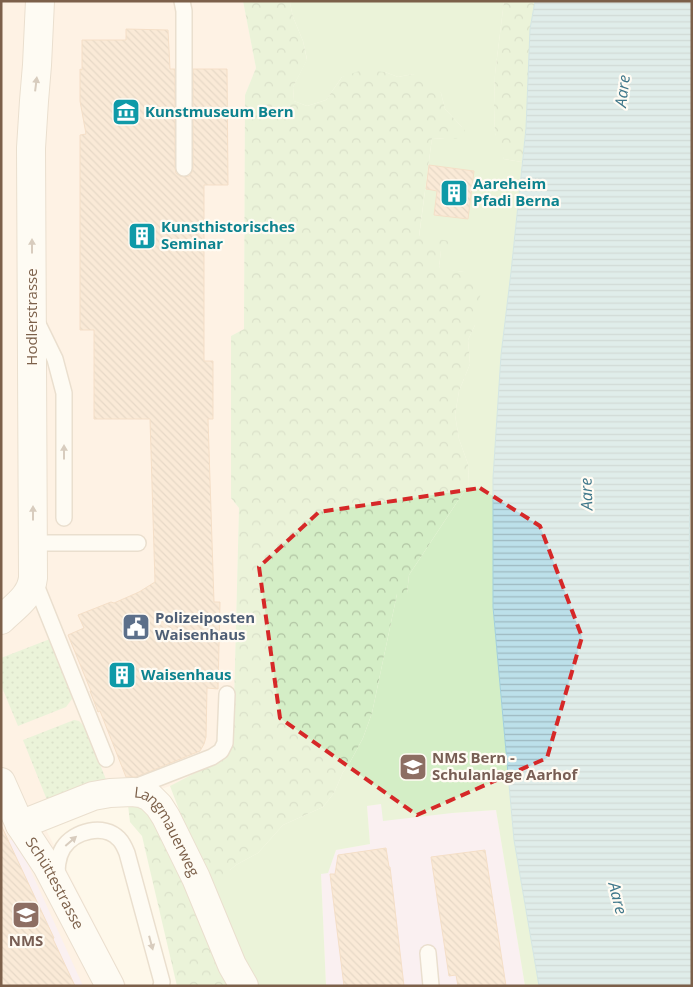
<svg xmlns="http://www.w3.org/2000/svg" width="693" height="987" font-family="'Open Sans',sans-serif">
<style>
.residential{fill:#f7ebd8}
.commercial{fill:#ffeade}
.education{fill:#f5e6fb}
.grass{fill:#d4eec6}
.forest{fill:url(#forest-crowns)}
.park{fill:url(#park-dots)}
.water{fill:url(#water-rules);stroke:#a1cfdd}
.building{fill:url(#building-back-hatch);stroke:#eac19e}
.lines{fill:none;stroke-linecap:round;stroke-linejoin:round}
.service-casing{stroke:#d3c1ae;stroke-width:18}
.minor-casing{stroke:#d3c1ae;stroke-width:30}
.tertiary-casing{stroke:#d3c1ae;stroke-width:30}
.service{stroke:#fff;stroke-width:15}
.minor{stroke:#fff;stroke-width:28}
.tertiary{stroke:#fff;stroke-width:28}
.oneway{fill:#aa9889}
.marked{fill:none;stroke:#d62828;stroke-width:4;stroke-dasharray:10 6;stroke-linejoin:round}
.labels{text-anchor:middle;stroke-width:4.5;stroke-linejoin:round;paint-order:stroke}
.culture-label{font-size:15px;font-weight:bold;fill:#0d838f;stroke:#fffbf3;text-anchor:start}
.street-label{font-size:15px;fill:#7c604a;stroke:#fffbf3}
.service-label{font-size:15px;font-weight:bold;fill:#4e5e75;stroke:#fffbf3;text-anchor:start}
.education-label{font-size:15px;font-weight:bold;fill:#785e54;stroke:#fffbf3;text-anchor:start}
.water-label{font-size:16px;font-style:italic;fill:#3f778a;stroke:#fffbf3}
</style>
<defs>
<pattern id="forest-crowns" width="20" height="18" patternUnits="userSpaceOnUse" patternTransform="scale(1.25)"><rect width="20" height="18" fill="#d4eec6"/><path d="M2 6a3 3 0 1 1 6 0M12 15a3 3 0 1 1 6 0" fill="none" stroke="#b1c4a3"/></pattern>
<pattern id="park-dots" width="8" height="8" patternUnits="userSpaceOnUse" patternTransform="scale(1.25)"><rect width="8" height="8" fill="#d4eec6"/><path d="M2 2h.1M6 6h.1" fill="none" stroke="#b1c4a3" stroke-width="1.8" stroke-linecap="round"/></pattern>
<pattern id="water-rules" width="6" height="5" patternUnits="userSpaceOnUse" patternTransform="scale(1.25)"><rect width="6" height="5" fill="#bce0ea"/><path d="M0 2.5h6" fill="none" stroke="#9eb9c0"/></pattern>
<pattern id="building-back-hatch" width="6" height="6" patternUnits="userSpaceOnUse" patternTransform="scale(1.25)"><rect width="6" height="6" fill="#f6d9c0"/><path d="M-1 5l2 2M0 0l6 6M5-1l2 2" fill="none" stroke="#ccb39e"/></pattern>
</defs>
<rect width="100%" height="100%" fill="#fef8ea"/>
<!-- residential -->
<polygon class="residential" points="692,457 692,647 690,606 690,483"/>
<!-- commercial -->
<polygon class="commercial" points="1,1 243,1 256,68 245,95 244,329 231,336 231,498 239,508 233,737 231,747 227,755 219,762 170,786 132,798 111,802 46,830 127,986 1,986"/>
<!-- education -->
<g class="education">
<polygon points="381,804 452,813 496,810 525,986 326,986 321,874 328,872 336,850 370,844 367,806"/>
<polygon points="16,838 83,986 1,986 1,844"/>
</g>
<!-- grass -->
<polygon class="grass" points="293,1 504,1 495,74 494,106 495,133 504,159 522,162 511,272 501,355 493,478 493,607 514,840 539,986 525,986 496,810 452,813 383,821 381,804 367,806 370,844 336,850 328,873 321,874 326,986 245,986 209,874 230,870 236,865 258,853 283,825 323,807 334,793 343,772 349,764 363,738 372,713 397,594 407,593 409,575 469,484 468,464 459,439 455,415 459,391 470,364 468,340 475,325 464,272 439,269 441,249 419,237 432,138 448,139 462,127 445,109 441,93 413,74 398,77 385,72 342,77 326,100 307,106 294,101 293,87 307,59 303,41 293,17 290,3"/>
<!-- forest -->
<g class="forest">
<path d="M243,1H293L290,3L293,17L303,41L307,60L293,87L294,101L307,106L326,100L342,77L362,70L385,72L398,77L413,74L431,80L441,93L445,109L462,127L465,130L464,135C455,142 442,138 432,138L419,236L450,241L449,250H441L439,268L464,272L475,279L481,291L475,325L468,340L470,364L459,391L455,415L459,439L468,464L469,484L409,575L407,594H397L372,713L363,738L349,764L343,772L334,793L323,807L283,825L258,853L236,865L223,876L209,874L204,875L170,786L222,759L229,751L233,741L239,508L231,498V336L244,329L245,95L256,68Z"/>
<polygon points="504,1 535,1 530,29 526,128 522,162 504,159 499,150 495,133 494,106 495,74"/>
<polygon points="140,796 242,986 177,986 142,836 130,822 128,805"/>
</g>
<!-- park -->
<g class="park">
<polygon points="50,639 71,692 72,699 66,707 18,726 1,685 1,658"/>
<polygon points="74,720 79,721 85,727 107,782 47,800 23,740"/>
</g>
<!-- water -->
<path class="water" d="M535,1H692V457C688,520 689,584 692,647V986H539L514,840L493,607V478L501,355L511,272L526,128L530,29Z"/>
<!-- building -->
<g class="building">
<polygon points="126,29 168,30 170,69 175,69 175,168 176,173 180,176 184,177 189,176 192,172 193,168 193,69 227,69 228,185 204,185 204,361 213,361 213,419 208,419 214,602 220,602 218,689 207,688 206,737 204,744 200,751 136,777 126,777 100,711 98,712 90,691 91,691 68,635 84,628 78,615 111,602 114,603 139,592 155,582 150,419 94,419 94,330 80,330 80,135 86,134 80,101 80,69 82,70 82,40 126,40"/>
<polygon points="429,165 474,171 468,219 434,215 437,191 426,189"/>
<polygon points="1,825 54,938 53,939 75,986 1,986"/>
<polygon points="386,848 389,867 390,867 404,986 344,986 330,874 335,874 338,855"/>
<polygon points="485,850 506,986 458,986 456,975 449,976 431,857"/>
</g>
<g class="lines">
<defs>
<g id="service">
<polyline points="182,1 184,11 184,168"/>
<polyline points="37,322 55,359 64,393 64,518"/>
<polyline points="33,543 138,543"/>
<polyline points="34,580 106,759"/>
<polyline points="130,789 212,757 221,751 225,743 227,694"/>
<path d="M57,879C57,869 57,858 63,848C74,831 104,823 119,839C123,843 125,848 127,853L162,982L161,986"/>
<polyline points="428,953 431,986"/>
</g>
<g id="minor">
<path id="s1" d="M20,825L93,796L110,793L132,792L141,793L150,797L159,806L166,817L196,878L232,965L244,986"/>
</g>
<g id="tertiary">
<path d="M1,620C14,607 31,597 33,578L31,148L34,101L37,65L40,1"/>
<path id="s2" d="M1,782L20,825L47,866L110,986"/>
</g>
</defs>
<!-- service casing -->
<use href="#service" class="service-casing"/>
<!-- minor casing -->
<use href="#minor" class="minor-casing"/>
<!-- tertiary casing -->
<use href="#tertiary" class="tertiary-casing"/>
<!-- service -->
<use href="#service" class="service"/>
<!-- minor -->
<use href="#minor" class="minor"/>
<!-- tertiary -->
<use href="#tertiary" class="tertiary"/>
</g>
<!-- one-way arrows -->
<defs><path id="oneway-solid" d="M-6-.8H1V-3.2L6.5 0L1 3.2V.8H-6Z" transform="scale(1.25)"/></defs>
<g class="oneway">
<use href="#oneway-solid" transform="translate(36 84) rotate(-83)"/>
<use href="#oneway-solid" transform="translate(32 246) rotate(-90)"/>
<use href="#oneway-solid" transform="translate(64 452) rotate(-90)"/>
<use href="#oneway-solid" transform="translate(33 513) rotate(-90)"/>
<use href="#oneway-solid" transform="translate(71 841) rotate(-41)"/>
<use href="#oneway-solid" transform="translate(151 943) rotate(75)"/>
</g>
<!-- marked area -->
<path d="M0 0H693V987H0ZM480,488L540,526L582,637L547,758L417,815L280,718L259,567L319,512Z" fill="#fef8ea" fill-opacity=".55" fill-rule="evenodd"/>
<path class="marked" d="M480,488L540,526L582,637L547,758L417,815L280,718L259,567L319,512Z"/>
<!-- icons -->
<defs>
<symbol id="museum-square" viewBox="-11 -11 22 22"><rect x="-9" y="-9" width="18" height="18" rx="4" fill="#0f9aa8" stroke="#fffbf3"/><path d="M0-6L6-3V-2H-6V-3ZM-5-1h2V3h-2ZM-1-1h2V3h-2ZM3-1h2V3H3ZM-6 4H6V6H-6Z" fill="#fff"/></symbol>
<symbol id="building-square" viewBox="-11 -11 22 22"><rect x="-9" y="-9" width="18" height="18" rx="4" fill="#0f9aa8" stroke="#fffbf3"/><path d="M-4-6H4V6H1V3H-1V6H-4ZM-2.5-4.3h1.7v1.8h-1.7ZM.8-4.3h1.7v1.8H.8ZM-2.5-1h1.7V.8h-1.7ZM.8-1h1.7V.8H.8Z" fill="#fff"/></symbol>
<symbol id="civic-square" viewBox="-11 -11 22 22"><rect x="-9" y="-9" width="18" height="18" rx="4" fill="#5c6f8a" stroke="#fffbf3"/><path d="M-.6-6.5H3V-4.5H.6V-3L4-1V1h2V6H-6V1h2V-1L-.6-3ZM-1.2 2.5V6h2.4V2.5Z" fill="#fff"/></symbol>
<symbol id="school-square" viewBox="-11 -11 22 22"><rect x="-9" y="-9" width="18" height="18" rx="4" fill="#8d6e63" stroke="#fffbf3"/><path d="M0-5L7-2L0 1L-7-2ZM-4 1L0 2.5L4 1V4Q0 6-4 4Z" fill="#fff"/></symbol>
</defs>
<g fill-rule="evenodd">
<use href="#museum-square" x="110" y="96" width="32" height="32"/>
<use href="#building-square" x="438" y="177" width="32" height="32"/>
<use href="#building-square" x="126" y="220" width="32" height="32"/>
<use href="#civic-square" x="120" y="611" width="32" height="32"/>
<use href="#building-square" x="106" y="659" width="32" height="32"/>
<use href="#school-square" x="397" y="751" width="32" height="32"/>
<use href="#school-square" x="10" y="899" width="32" height="32"/>
</g>
<g class="labels">
<!-- culture labels -->
<g class="culture-label">
<text x="145" y="117">Kunstmuseum Bern</text>
<text x="473" y="189">Aareheim<tspan x="473" dy="17">Pfadi Berna</tspan></text>
<text x="161" y="232">Kunsthistorisches<tspan x="161" dy="17">Seminar</tspan></text>
<text x="141" y="680">Waisenhaus</text>
</g>
<!-- street labels -->
<g class="street-label">
<text transform="translate(32 317) rotate(-90)" y="5">Hodlerstrasse</text>
<text dy="5" stroke="none"><textPath href="#s1" startOffset="174">Langmauerweg</textPath></text>
<text dy="5" stroke="none"><textPath href="#s2" startOffset="115">Schüttestrasse</textPath></text>
</g>
<!-- service labels -->
<g class="service-label">
<text x="155" y="623">Polizeiposten<tspan x="155" dy="17">Waisenhaus</tspan></text>
</g>
<!-- education labels -->
<g class="education-label">
<text x="432" y="763">NMS Bern -<tspan x="432" dy="17">Schulanlage Aarhof</tspan></text>
<text x="26" y="946" text-anchor="middle">NMS</text>
</g>
<!-- water labels -->
<g class="water-label">
<text transform="translate(622 91) rotate(-83)" y="6">Aare</text>
<text transform="translate(586 494) rotate(-92)" y="6">Aare</text>
<text transform="translate(618 898) rotate(76)" y="6">Aare</text>
</g>
</g>
<!-- border -->
<rect width="693" height="987" fill="none" stroke="#7c604a" stroke-width="5"/>
</svg>
